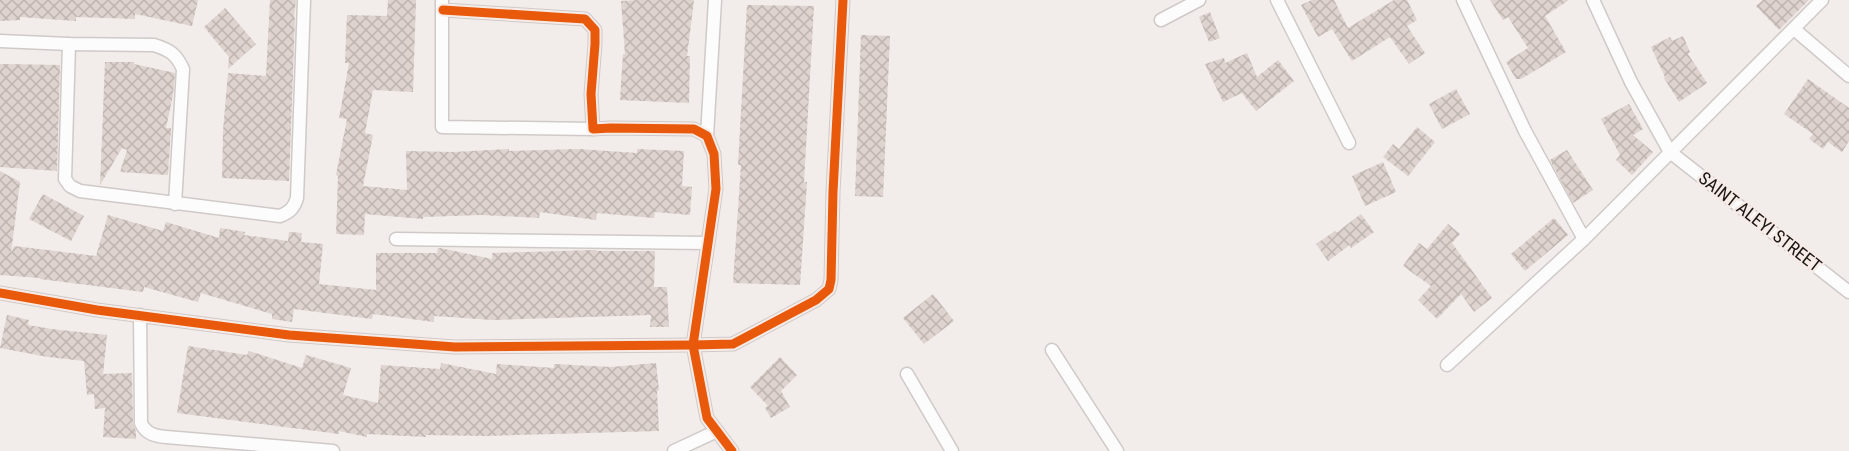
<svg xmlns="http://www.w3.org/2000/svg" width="1849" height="451" font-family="'Roboto Condensed',sans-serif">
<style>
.building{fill:url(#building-cross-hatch)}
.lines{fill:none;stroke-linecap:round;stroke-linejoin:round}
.minor-casing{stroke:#cfcac8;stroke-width:15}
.minor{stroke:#fdfcfc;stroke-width:12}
.cycleway-casing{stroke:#f6ebe6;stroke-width:13}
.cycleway{stroke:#e8590c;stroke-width:9}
.labels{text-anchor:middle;stroke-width:5;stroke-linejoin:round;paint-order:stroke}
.street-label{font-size:18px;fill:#181513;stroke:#f6ebe6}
</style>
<defs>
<pattern id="building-cross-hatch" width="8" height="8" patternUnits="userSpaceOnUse" patternTransform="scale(1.5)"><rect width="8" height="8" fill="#ded3ce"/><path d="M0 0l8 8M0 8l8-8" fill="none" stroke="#beb4b0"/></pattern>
</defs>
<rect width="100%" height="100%" fill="#f2ecea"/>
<!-- building -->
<g class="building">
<polygon points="0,0 198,0 192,26 135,14 135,19 76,17 76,21 20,17 20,20 0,21"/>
<polygon points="270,0 296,0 294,18 295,18 289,181 222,178 223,131 228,73 266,76"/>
<polygon points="388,0 416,0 413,92 373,90 365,133 373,135 363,186 407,190 406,151 453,152 509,149 509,151 578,149 637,153 637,149 684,151 682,186 692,187 690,215 655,212 654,218 597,213 596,220 540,212 539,218 482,215 423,217 423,219 365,214 364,235 336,234 338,176 336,175 347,119 339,118 349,63 345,63 347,15 387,16"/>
<polygon points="637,0 694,0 687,56 690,56 689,103 620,100 623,54 625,54 621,1"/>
<polygon points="1312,0 1334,0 1348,28 1394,0 1407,0 1417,20 1407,26 1425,53 1409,64 1390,37 1352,61 1332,29 1318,37 1301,5"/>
<polygon points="1490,0 1569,0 1545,16 1566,52 1521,79 1516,79 1506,62 1528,48 1508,17 1503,20"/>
<polygon points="1763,0 1809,0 1779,30 1756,6"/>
<polygon points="747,5 814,6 804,182 807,182 800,285 733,283 741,165 738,165"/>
<polygon points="225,8 256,44 228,69 229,57 204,27"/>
<polygon points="1210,12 1220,38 1209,42 1199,17"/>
<polygon points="861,35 890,36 883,197 855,196"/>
<polygon points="1683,36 1690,52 1688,54 1707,83 1679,102 1664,78 1665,77 1651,47 1670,37 1672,41"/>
<polygon points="1247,53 1257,77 1278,60 1294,81 1256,111 1242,93 1223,102 1205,64 1224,58 1225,63"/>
<polygon points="105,62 134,62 134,64 175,73 173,95 166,128 171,128 168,175 120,172 127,150 122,148 100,185"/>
<polygon points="0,64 60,65 57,171 0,167"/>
<polygon points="1808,79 1849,108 1849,141 1842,152 1828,142 1823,149 1809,139 1813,134 1784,114"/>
<polygon points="1456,89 1470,114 1442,129 1429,104"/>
<polygon points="1629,104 1643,129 1633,135 1653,152 1632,175 1616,160 1620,155 1601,119"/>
<polygon points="1417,127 1435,142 1408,176 1383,157 1393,144 1399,149"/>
<polygon points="1567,150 1593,190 1573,203 1550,160"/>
<polygon points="1383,162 1396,192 1365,206 1352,176"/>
<polygon points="0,171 20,182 11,253 14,246 96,256 108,215 163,231 166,222 219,238 220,228 245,232 244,235 288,241 289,232 302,233 301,242 323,244 319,284 376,290 376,253 437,253 438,248 440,248 492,259 492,253 596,250 597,251 655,251 654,287 667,287 669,327 650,327 651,315 493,320 434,316 434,322 373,314 372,319 294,309 292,322 272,319 272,314 201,293 198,302 144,287 143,292 40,279 40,278 0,275"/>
<polygon points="43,194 84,216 71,241 29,219"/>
<polygon points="1361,214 1374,232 1351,248 1350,245 1328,261 1316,244 1335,231 1336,233"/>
<polygon points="1554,218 1568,235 1525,271 1511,254"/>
<polygon points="1448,224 1460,234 1452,243 1492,298 1474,312 1461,294 1437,319 1418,300 1431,286 1403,266 1419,243 1427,249"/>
<polygon points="933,294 954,321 924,344 903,318"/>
<polygon points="7,315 29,320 28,325 52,329 107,335 103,374 132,373 133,423 136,431 136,439 103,437 105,408 95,409 94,394 87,395 84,361 48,357 0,348"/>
<polygon points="188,346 247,355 249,351 302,368 306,355 351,368 343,395 378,403 381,365 440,369 441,363 496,374 497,364 554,368 554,364 611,367 656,363 659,390 657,391 659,431 486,436 426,435 426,437 367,434 367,437 339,431 339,434 177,413"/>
<polygon points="780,357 797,375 781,391 790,407 771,418 765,408 768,406 750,387"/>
</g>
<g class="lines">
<defs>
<g id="minor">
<polyline points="442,0 442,127 593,129"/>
<polyline points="1277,0 1349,143"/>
<polyline points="1463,0 1525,131 1584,239"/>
<polyline points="1593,0 1631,82 1670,152 1849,292"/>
<polyline points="443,10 585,19 595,30 595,44 591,94 593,129 611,128 694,129 707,136 714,154 716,189 693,345 707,418 732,451"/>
<polyline points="1161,20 1199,0"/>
<polyline points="1794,29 1849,76"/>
<path d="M0,41L69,44L154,45C170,50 176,54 183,69L175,204"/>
<path d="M69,44L65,179L70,186L80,191L280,216C290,212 294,208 297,198L304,0"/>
<polyline points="707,136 715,0"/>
<polyline points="396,239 707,243"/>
<polyline points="0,293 97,310 289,335 455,347 693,345 733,344 816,300 829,289 831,280 833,192 843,0"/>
<path d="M140,315L141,423C146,434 155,436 166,437L333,451"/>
<polyline points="1052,350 1117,451"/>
<polyline points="1447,365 1584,239 1822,0"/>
<polyline points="907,374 952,451"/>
<polyline points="674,451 717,431"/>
</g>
</defs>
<!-- minor casing -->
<use href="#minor" class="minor-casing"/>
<!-- minor -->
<use href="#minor" class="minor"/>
<defs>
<g id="cycleway">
<polyline points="443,10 585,19 595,30 595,44 591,94 593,129 611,128 694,129 707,136 714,154 716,189 693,345 707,418 732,451"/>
<polyline points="0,293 97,310 289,335 455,347 693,345 733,344 816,300 829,289 831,280 833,192 843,0"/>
</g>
</defs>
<!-- cycleway casing -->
<use href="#cycleway" class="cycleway-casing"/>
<!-- cycleway -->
<use href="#cycleway" class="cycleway"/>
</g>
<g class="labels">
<!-- street labels -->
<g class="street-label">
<text transform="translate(1760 222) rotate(38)" y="6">SAINT ALEYI STREET</text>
</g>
</g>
</svg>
